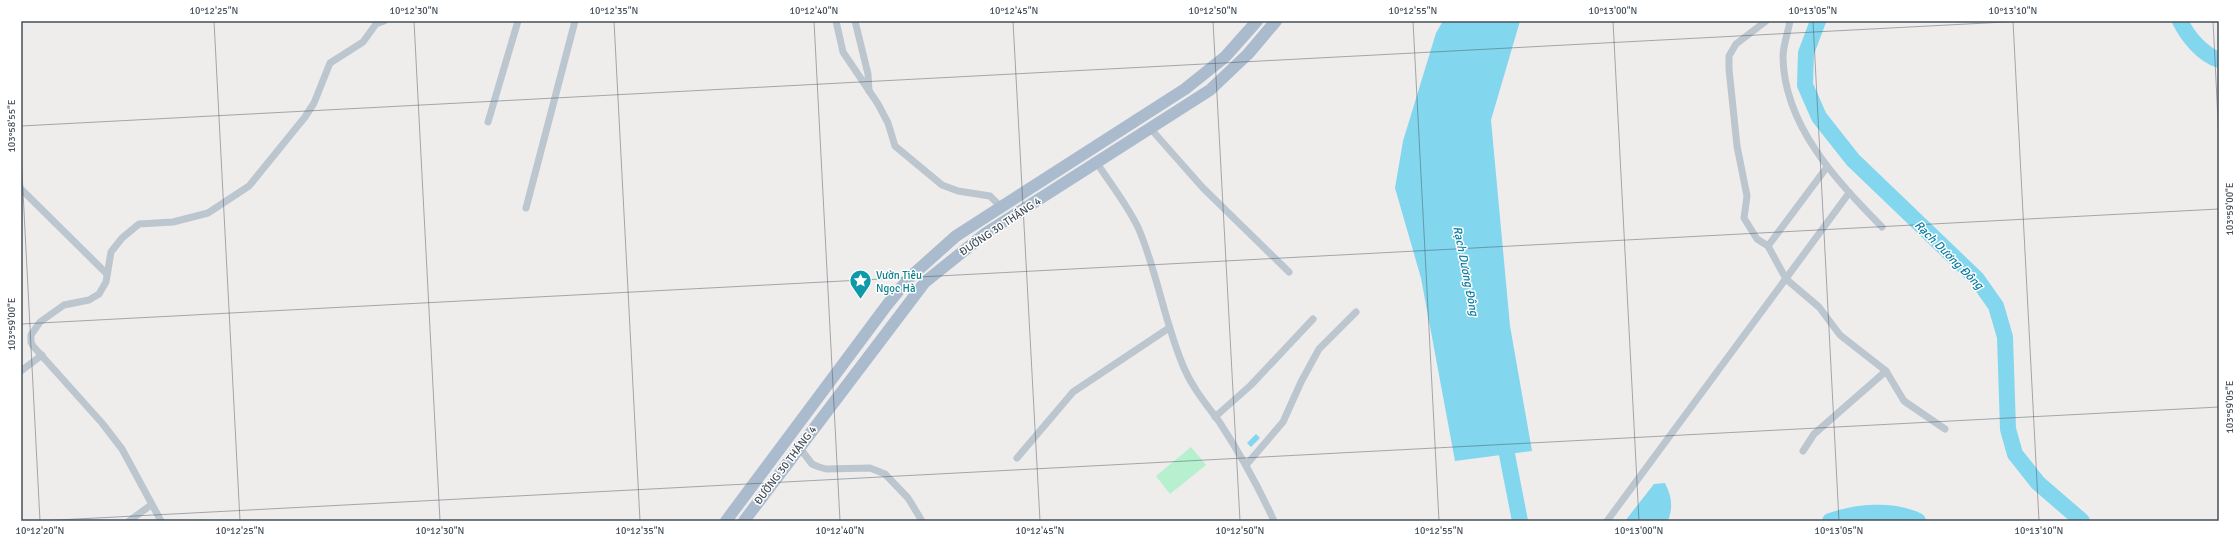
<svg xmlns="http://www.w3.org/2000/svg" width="2240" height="542" font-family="Signika,sans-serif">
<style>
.green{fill:#b7f0ce}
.water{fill:#82d6ee}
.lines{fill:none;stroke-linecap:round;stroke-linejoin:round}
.river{stroke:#82d6ee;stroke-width:16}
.minor{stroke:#bcc6cf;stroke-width:7}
.primary{stroke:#aabbcd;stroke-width:12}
.ticks{fill:none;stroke:#444f5a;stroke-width:1;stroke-opacity:0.45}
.labels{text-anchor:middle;stroke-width:3;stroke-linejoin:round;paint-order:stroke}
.street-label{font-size:11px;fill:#444f5a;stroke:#fff}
.culture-label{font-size:11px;fill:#0d838f;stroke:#fff;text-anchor:start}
.water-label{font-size:12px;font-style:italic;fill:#087ea2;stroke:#fff}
.neatline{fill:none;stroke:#444f5a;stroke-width:1.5}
.ticks-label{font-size:10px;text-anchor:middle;fill:#444f5a}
</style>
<rect width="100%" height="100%" fill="#efecec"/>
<!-- green -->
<polygon class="green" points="1191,447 1206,465 1170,494 1156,476"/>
<!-- water -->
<g class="water">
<polygon points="1443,21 1520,21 1491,120 1510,326 1532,451 1455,461 1421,278 1395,188 1403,141 1436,33"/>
<polygon points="1256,434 1260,438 1251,447 1247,443"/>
<path d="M1665,483C1672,497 1673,507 1668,521H1625L1654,484Z"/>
</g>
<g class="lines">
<!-- river -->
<g class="river">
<polyline points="1818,21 1806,53 1805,85 1819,117 1853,160 1977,279 1996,306 2005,337 2008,429 2015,454 2038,483 2082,521"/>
<path d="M2180,21C2188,37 2202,54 2219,60"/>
<polyline points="1503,434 1520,521"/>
<path d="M1830,521C1856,512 1892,508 1918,521"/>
</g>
<!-- minor -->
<g class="minor">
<polyline points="836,21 843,52 878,104 888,123 895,146 942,185 958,191 990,196 1002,208"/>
<polyline points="855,21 868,74 869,91"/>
<polyline points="1766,21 1736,44 1729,56 1729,69 1737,146 1747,196 1744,218 1757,239 1768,246 1786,279 1819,307 1840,335 1886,371 1904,401 1945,429"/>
<path d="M1790,21C1788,33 1783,45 1783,57C1784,126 1837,181 1882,227"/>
<polyline points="488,122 518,21"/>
<polyline points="1150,128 1203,188 1289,272"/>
<path d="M1097,163C1111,185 1130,208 1140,232C1158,276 1165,324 1184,368C1193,389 1207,405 1220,423C1241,455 1258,486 1274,521"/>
<polyline points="21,189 107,274"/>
<polyline points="526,208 575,21"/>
<polyline points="1768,246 1827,167"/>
<polyline points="21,371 42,355"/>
<polyline points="1215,417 1251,385 1313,319"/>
<polyline points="799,447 812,464 819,467 826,469 870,468 885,474 908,498 922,521"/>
<polyline points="1803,451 1814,434 1886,371"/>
<polyline points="1017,458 1073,392 1169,328"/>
<polyline points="1247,464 1283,422 1301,382 1319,349 1356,312"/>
<polyline points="129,521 151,505"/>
<polyline points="161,521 122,449 102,423 33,346 31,342 31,335 40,322 64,305 89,300 99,294 106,282 111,252 122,238 139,224 173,222 208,213 249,186 305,117 314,103 330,63 363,42 376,24 384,21"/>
<polyline points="1607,521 1849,193"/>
</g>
<!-- primary -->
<g class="primary">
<polyline points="726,521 887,305 909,278 956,236 1185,89 1225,57 1257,21"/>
<polyline points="744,521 925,282 986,233 1210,90 1248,54 1276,21"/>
</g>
</g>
<!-- ticks -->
<path class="ticks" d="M214,21L240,521M414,21L440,521M614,21L640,521M814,21L840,521M1013,21L1040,521M1213,21L1240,521M1413,21L1439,521M1613,21L1639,521M1813,21L1839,521M2013,21L2039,521M2213,21L2219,140M21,126L2024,21M21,153L40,521M21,324L2219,209M39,521L2219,407"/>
<!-- icons -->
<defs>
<symbol id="sight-pin" viewBox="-11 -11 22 30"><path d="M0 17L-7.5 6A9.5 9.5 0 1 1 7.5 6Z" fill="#0f9aa8" stroke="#fff"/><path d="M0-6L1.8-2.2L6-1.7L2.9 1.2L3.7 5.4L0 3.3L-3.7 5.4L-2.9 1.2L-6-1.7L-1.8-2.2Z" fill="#fff"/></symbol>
</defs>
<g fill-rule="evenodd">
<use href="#sight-pin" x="848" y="268" width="25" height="34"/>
</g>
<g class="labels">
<!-- street labels -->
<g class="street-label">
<text transform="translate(1000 226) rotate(-34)" y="4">ĐƯỜNG 30 THÁNG 4</text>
<text transform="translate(785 465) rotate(-53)" y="4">ĐƯỜNG 30 THÁNG 4</text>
</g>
<!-- culture labels -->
<g class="culture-label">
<text x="876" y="279">Vườn Tiêu<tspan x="876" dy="13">Ngọc Hà</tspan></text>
</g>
<!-- water labels -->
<g class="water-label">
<text transform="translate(1949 255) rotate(45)" y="4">Rạch Dương Đông</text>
<text transform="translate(1466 271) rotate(79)" y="4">Rạch Dương Đông</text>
</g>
</g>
<!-- border -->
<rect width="2240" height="542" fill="none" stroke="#ffffff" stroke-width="44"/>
<rect x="22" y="22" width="2196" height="498" class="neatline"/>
<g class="ticks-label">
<text x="214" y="14">10°12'25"N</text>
<text x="414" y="14">10°12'30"N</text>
<text x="614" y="14">10°12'35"N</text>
<text x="814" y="14">10°12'40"N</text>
<text x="1014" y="14">10°12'45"N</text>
<text x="1213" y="14">10°12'50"N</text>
<text x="1413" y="14">10°12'55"N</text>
<text x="1613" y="14">10°13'00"N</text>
<text x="1813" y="14">10°13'05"N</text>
<text x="2013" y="14">10°13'10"N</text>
<text transform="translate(11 126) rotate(-90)" y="4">103°58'55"E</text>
<text transform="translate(2229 209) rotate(-90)" y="4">103°59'00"E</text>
<text transform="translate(11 324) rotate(-90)" y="4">103°59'00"E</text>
<text transform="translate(2229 407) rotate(-90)" y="4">103°59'05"E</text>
<text x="40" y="534">10°12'20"N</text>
<text x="240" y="534">10°12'25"N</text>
<text x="440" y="534">10°12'30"N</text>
<text x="640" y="534">10°12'35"N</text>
<text x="840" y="534">10°12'40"N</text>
<text x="1040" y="534">10°12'45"N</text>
<text x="1240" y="534">10°12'50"N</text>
<text x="1439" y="534">10°12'55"N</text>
<text x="1639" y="534">10°13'00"N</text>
<text x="1839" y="534">10°13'05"N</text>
<text x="2039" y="534">10°13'10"N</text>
</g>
</svg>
